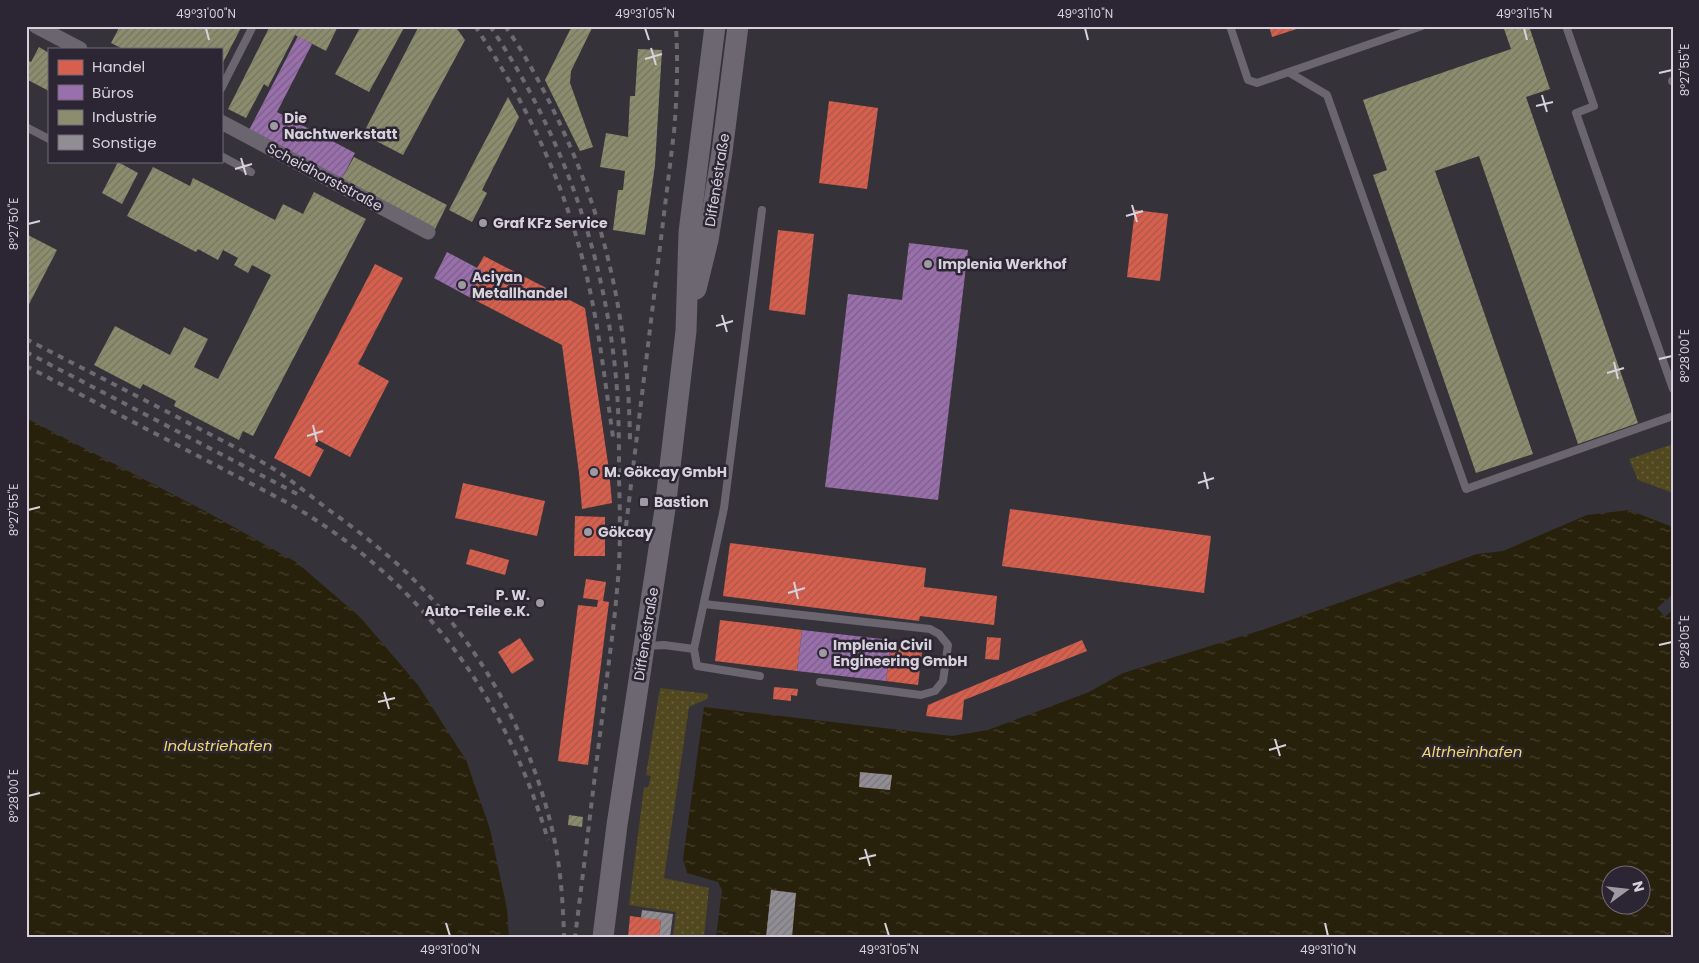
<svg xmlns="http://www.w3.org/2000/svg" width="1699" height="963" font-family="Poppins,sans-serif">
<style>
.grass{fill:url(#grass-dots)}
.water{fill:url(#water-ripples);fill-rule:evenodd}
.pier{fill:#36323a}
.shops{fill:url(#shops-hatch)}
.offices{fill:url(#offices-hatch)}
.industry{fill:url(#industry-hatch)}
.building{fill:url(#building-hatch)}
.lines{fill:none;stroke-linecap:round;stroke-linejoin:round}
.service{stroke:#6a656f;stroke-width:8}
.minor{stroke:#6a656f;stroke-width:15}
.secondary{stroke:#6c6771;stroke-width:21}
.rail{stroke:#6e6a72;stroke-width:4;stroke-dasharray:6 6;stroke-linecap:butt}
.ticks{fill:none;stroke:#d6d1db;stroke-width:2}
.poi-dot{fill:#9e99a3;stroke:#2c2534;stroke-width:2}
.labels{text-anchor:middle;stroke-width:5;stroke-linejoin:round;paint-order:stroke}
.poi-label{font-size:14px;font-weight:bold;fill:#d6d1db;stroke:#2c2534;text-anchor:start}
.street-label{font-size:14px;fill:#d6d1db;stroke:#2c2534}
.water-label{font-size:15px;font-style:italic;fill:#f0d96b;stroke:#2c2534}
.neatline{fill:none;stroke:#d6d1db;stroke-width:2}
.ticks-label{font-size:12px;text-anchor:middle;fill:#d6d1db}
</style>
<defs>
<pattern id="grass-dots" width="8" height="8" patternUnits="userSpaceOnUse" patternTransform="scale(1.25)"><rect width="8" height="8" fill="#514820"/><path d="M2 2h.1M6 6h.1" fill="none" stroke="#696140" stroke-width="1.8" stroke-linecap="round"/></pattern>
<pattern id="water-ripples" width="26" height="14" patternUnits="userSpaceOnUse" patternTransform="scale(1.25)"><rect width="26" height="14" fill="#27210b"/><path d="M2 4q2-2 4 0t4 0M15 11q2-2 4 0t4 0" fill="none" stroke="#46402e"/></pattern>
<pattern id="shops-hatch" width="6" height="6" patternUnits="userSpaceOnUse" patternTransform="scale(1.25)"><rect width="6" height="6" fill="#d6604d"/><path d="M-1 1l2-2M0 6l6-6M5 7l2-2" fill="none" stroke="#a9564a"/></pattern>
<pattern id="offices-hatch" width="6" height="6" patternUnits="userSpaceOnUse" patternTransform="scale(1.25)"><rect width="6" height="6" fill="#9970ab"/><path d="M-1 1l2-2M0 6l6-6M5 7l2-2" fill="none" stroke="#7a5f86"/></pattern>
<pattern id="industry-hatch" width="6" height="6" patternUnits="userSpaceOnUse" patternTransform="scale(1.25)"><rect width="6" height="6" fill="#8c8c6e"/><path d="M-1 1l2-2M0 6l6-6M5 7l2-2" fill="none" stroke="#757561"/></pattern>
<pattern id="building-hatch" width="6" height="6" patternUnits="userSpaceOnUse" patternTransform="scale(1.25)"><rect width="6" height="6" fill="#918d94"/><path d="M-1 1l2-2M0 6l6-6M5 7l2-2" fill="none" stroke="#79767b"/></pattern>
</defs>
<rect width="100%" height="100%" fill="#36323a"/>
<!-- grass -->
<g class="grass">
<polygon points="1673,444 1673,493 1638,480 1629,459"/>
<polygon points="660,688 708,694 707,699 689,707 664,878 709,888 704,937 673,937 676,912 629,905 644,787 648,788 651,776 646,775"/>
</g>
<!-- water -->
<g class="water">
<polygon points="26,418 205,511 296,562 360,617 418,685 466,760 490,829 507,909 509,937 26,937"/>
<path d="M1629,510L1670,526L1673,529V937H716L722,890L718,882L687,873L683,859L704,707L952,736L988,730L1089,692L1123,673L1265,629L1477,554L1503,551L1587,515ZM1612,876H1642V906H1612Z"/>
</g>
<!-- pier -->
<polygon class="pier" points="1673,594 1673,609 1665,617 1657,608"/>
<!-- shops -->
<g class="shops">
<polygon points="1269,26 1303,26 1303,27 1272,37"/>
<polygon points="829,101 878,108 867,189 819,183"/>
<polygon points="1135,210 1168,214 1160,281 1127,277"/>
<polygon points="778,230 814,234 805,315 769,310"/>
<polygon points="484,256 585,308 609,470 612,503 582,509 579,473 562,345 469,297 483,271 477,268"/>
<polygon points="375,264 403,278 358,364 389,381 350,457 318,440 315,445 324,450 310,477 274,458"/>
<polygon points="463,483 545,501 537,536 455,518"/>
<polygon points="1010,509 1211,536 1204,593 1002,566"/>
<polygon points="575,516 605,517 605,556 574,556"/>
<polygon points="730,543 926,568 924,587 997,596 994,625 920,616 919,621 723,596"/>
<polygon points="470,549 509,560 505,575 466,564"/>
<polygon points="586,579 606,582 603,601 609,602 588,765 558,761 578,605 597,607 598,600 583,598"/>
<polygon points="720,620 802,630 797,671 715,661"/>
<polygon points="987,637 1001,638 999,660 985,659"/>
<polygon points="520,638 534,660 512,674 498,652"/>
<polygon points="891,640 923,644 918,685 886,681"/>
<polygon points="1082,640 1087,651 964,700 962,720 926,716 928,705"/>
<polygon points="774,687 798,689 797,696 791,695 791,701 773,699"/>
<polygon points="630,916 661,920 659,937 628,937"/>
</g>
<!-- offices -->
<g class="offices">
<polygon points="298,36 312,44 277,112 355,153 341,180 248,132"/>
<polygon points="909,243 968,250 938,500 825,487 848,294 902,300"/>
<polygon points="447,252 483,271 469,297 434,278"/>
<polygon points="802,630 891,640 886,681 797,671"/>
</g>
<!-- industry -->
<g class="industry">
<polygon points="120,26 242,26 221,66 221,49 123,49 111,43"/>
<polygon points="270,26 338,26 326,51 295,35 268,87 264,84 246,118 228,109"/>
<polygon points="361,26 405,26 369,92 335,74"/>
<polygon points="419,26 455,26 465,40 403,155 363,134"/>
<polygon points="572,26 593,26 571,71 570,83 593,147 580,151 545,80"/>
<polygon points="1503,26 1529,26 1550,89 1526,97 1638,423 1578,444 1479,156 1435,171 1533,454 1476,473 1373,175 1387,170 1363,100 1511,49"/>
<polygon points="39,47 49,53 49,91 26,79 26,60 31,62"/>
<polygon points="638,49 662,50 655,165 645,235 613,230 618,190 623,190 625,171 600,167 606,133 628,137 630,96 635,96"/>
<polygon points="508,97 519,117 482,190 487,193 472,222 449,210"/>
<polygon points="354,157 447,205 435,229 341,180"/>
<polygon points="118,162 138,173 122,204 102,193"/>
<polygon points="153,167 190,186 193,178 275,220 283,204 303,214 314,192 366,219 253,436 243,431 239,440 174,406 176,401 143,384 140,389 94,365 115,326 170,355 184,327 208,339 194,367 218,379 271,275 252,265 248,273 234,265 238,258 223,250 218,260 198,249 196,252 127,216"/>
<polygon points="26,234 57,250 26,310"/>
<polygon points="569,815 583,817 582,827 568,825"/>
</g>
<!-- building -->
<g class="building">
<polygon points="860,772 892,775 890,790 859,787"/>
<polygon points="771,890 796,893 792,937 766,937"/>
<polygon points="642,910 673,914 670,937 659,937 661,920 641,918"/>
</g>
<g class="lines">
<!-- service -->
<g class="service">
<polyline points="1230,26 1248,80 1257,83 1422,26"/>
<polyline points="1566,26 1594,106 1576,113 1673,389"/>
<polyline points="1290,73 1327,95 1466,489 1673,416"/>
<polyline points="1672,81 1673,81"/>
<polyline points="221,89 253,26"/>
<polyline points="26,127 49,139"/>
<polyline points="221,156 251,172"/>
<polyline points="704,604 930,629 939,634 948,645 943,681 935,691 921,695 820,682"/>
<polyline points="646,646 664,645 694,649 697,666 760,676"/>
<polyline points="694,649 724,508 762,210"/>
</g>
<!-- minor -->
<g class="minor">
<polyline points="36,26 80,49"/>
<polyline points="221,122 428,232"/>
</g>
<!-- secondary -->
<g class="secondary">
<polyline points="696,289 708,240 722,152 738,26"/>
<polyline points="603,937 617,825 665,509 686,331 689,232 715,26"/>
</g>
<!-- rail -->
<g class="rail">
<path d="M475,26C526,102 565,184 586,273C599,327 605,382 613,437"/>
<path d="M490,26C559,128 602,246 615,368C619,404 619,441 619,477C620,515 621,552 617,590C614,628 608,665 604,703C594,781 585,859 575,937"/>
<path d="M505,26C527,57 545,92 561,126C609,229 629,330 630,444"/>
<path d="M26,339C78,366 131,393 183,420C214,437 247,452 277,471C295,483 312,497 329,510C357,530 384,551 409,575C481,645 533,740 554,838C561,871 563,904 564,937"/>
<polyline points="26,352 301,496"/>
<path d="M26,366L288,503C420,579 505,695 548,840"/>
<path d="M626,526L674,132C677,97 678,62 676,26"/>
</g>
</g>
<!-- ticks -->
<path class="ticks" d="M206,28L209,40M645,28L649,40M1085,28L1088,40M1524,28L1527,40M651,48L656,65M645,59L662,54M1659,73L1672,70M1542,95L1547,112M1536,106L1553,102M241,158L246,175M235,169L252,164M1132,205L1137,222M1126,216L1143,211M28,224L40,221M722,315L727,332M716,326L733,321M1659,359L1672,356M1614,362L1618,379M1607,373L1624,368M313,425L317,442M307,436L323,431M1204,472L1208,489M1198,483L1214,478M28,510L40,507M794,582L798,599M788,593L805,588M1659,645L1672,642M384,692L389,709M378,702L395,698M1275,739L1280,756M1269,750L1286,745M28,796L40,793M865,849L870,866M859,859L876,855M446,923L450,936M885,923L889,936M1325,923L1328,936"/>
<!-- markers -->
<g class="poi-dot">
<circle cx="274" cy="126" r="5"/>
<circle cx="483" cy="223" r="5"/>
<circle cx="928" cy="264" r="5"/>
<circle cx="462" cy="285" r="5"/>
<circle cx="594" cy="472" r="5"/>
<rect x="639" y="497" width="10" height="10" rx="2.5"/>
<circle cx="588" cy="532" r="5"/>
<circle cx="540" cy="603" r="5"/>
<circle cx="823" cy="653" r="5"/>
</g>
<g class="labels">
<!-- poi labels -->
<g class="poi-label">
<text x="284" y="123">Die<tspan x="284" dy="16">Nachtwerkstatt</tspan></text>
<text x="493" y="228">Graf KFz Service</text>
<text x="938" y="269">Implenia Werkhof</text>
<text x="472" y="282">Aciyan<tspan x="472" dy="16">Metallhandel</tspan></text>
<text x="604" y="477">M. Gökcay GmbH</text>
<text x="654" y="507">Bastion</text>
<text x="598" y="537">Gökcay</text>
<text x="530" y="600" text-anchor="end">P. W.<tspan x="530" dy="16">Auto-Teile e.K.</tspan></text>
<text x="833" y="650">Implenia Civil<tspan x="833" dy="16">Engineering GmbH</tspan></text>
</g>
<!-- street labels -->
<g class="street-label">
<text transform="translate(325 177) rotate(28)" y="5">Scheidhorststraße</text>
<text transform="translate(717 180) rotate(-81)" y="5">Diffenéstraße</text>
<text transform="translate(646 634) rotate(-81)" y="5">Diffenéstraße</text>
</g>
<!-- water labels -->
<g class="water-label">
<text x="218" y="751">Industriehafen</text>
<text x="1472" y="757">Altrheinhafen</text>
</g>
</g>
<!-- border -->
<rect width="1699" height="963" fill="none" stroke="#2c2534" stroke-width="55"/>
<!-- legend -->
<rect x="48" y="48" width="175" height="115" fill="#2c2534" stroke="#706a77"/>
<rect x="58" y="60" width="25" height="15" fill="#d6604d" stroke="#706a77"/>
<text x="92" y="72" font-size="15" fill="#d6d1db">Handel</text>
<rect x="58" y="85" width="25" height="15" fill="#9970ab" stroke="#706a77"/>
<text x="92" y="98" font-size="15" fill="#d6d1db">Büros</text>
<rect x="58" y="110" width="25" height="15" fill="#8c8c6e" stroke="#706a77"/>
<text x="92" y="122" font-size="15" fill="#d6d1db">Industrie</text>
<rect x="58" y="135" width="25" height="15" fill="#918d94" stroke="#706a77"/>
<text x="92" y="148" font-size="15" fill="#d6d1db">Sonstige</text>
<!-- north arrow -->
<g transform="translate(1626 890) rotate(75)"><circle r="24" fill="#2c2534" stroke="#706a77"/>
<path d="M0-4L9 19L0 12L-9 19Z" fill="#9e99a3"/>
<text y="-8" font-size="14" font-weight="bold" text-anchor="middle" fill="#d6d1db">N</text>
</g>
<rect x="28" y="28" width="1644" height="908" class="neatline"/>
<g class="ticks-label">
<text x="206" y="18">49°31'00"N</text>
<text x="645" y="18">49°31'05"N</text>
<text x="1085" y="18">49°31'10"N</text>
<text x="1524" y="18">49°31'15"N</text>
<text transform="translate(1685 70) rotate(-90)" y="4">8°27'55"E</text>
<text transform="translate(14 224) rotate(-90)" y="4">8°27'50"E</text>
<text transform="translate(1685 356) rotate(-90)" y="4">8°28'00"E</text>
<text transform="translate(14 510) rotate(-90)" y="4">8°27'55"E</text>
<text transform="translate(1685 642) rotate(-90)" y="4">8°28'05"E</text>
<text transform="translate(14 796) rotate(-90)" y="4">8°28'00"E</text>
<text x="450" y="954">49°31'00"N</text>
<text x="889" y="954">49°31'05"N</text>
<text x="1328" y="954">49°31'10"N</text>
</g>
</svg>
